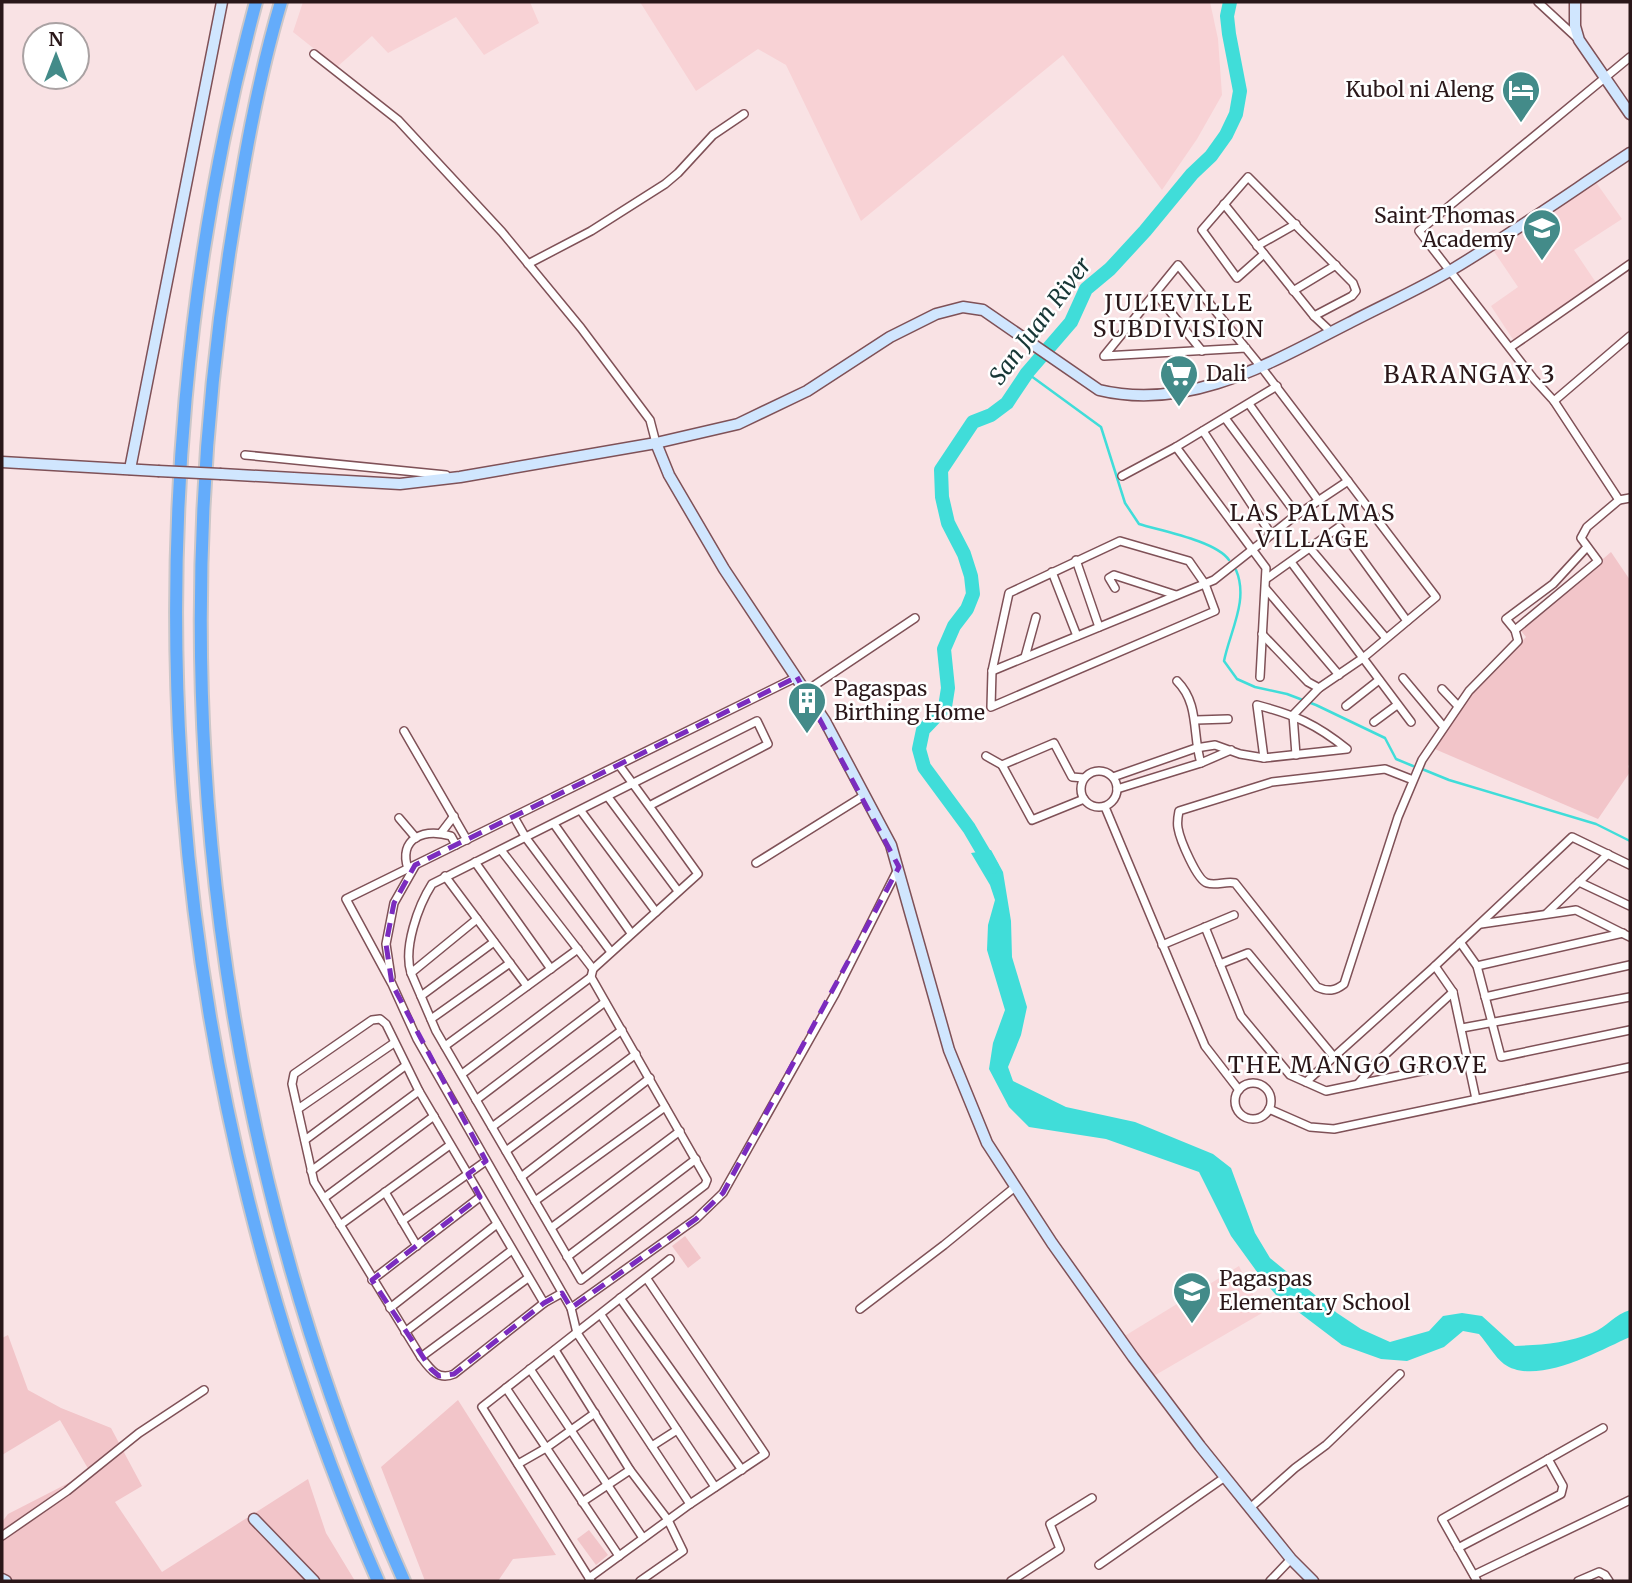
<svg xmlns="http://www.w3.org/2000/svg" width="1632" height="1583" font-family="Merriweather,serif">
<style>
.built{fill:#f8d2d5}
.green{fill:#f2c5c9}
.water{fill:#40ddd9}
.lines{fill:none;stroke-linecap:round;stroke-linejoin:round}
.stream{stroke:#40ddd9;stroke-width:2.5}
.river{stroke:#40ddd9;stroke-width:14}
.street-casing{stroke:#7f5157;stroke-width:10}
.secondary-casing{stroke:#7f5157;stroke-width:13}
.highway-casing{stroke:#ccc7c8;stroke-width:16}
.street{stroke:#fff;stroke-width:7}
.secondary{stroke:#d0e6fe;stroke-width:10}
.highway{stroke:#64acfb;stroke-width:12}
.secondary-bridge-casing{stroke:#7f5157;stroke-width:13;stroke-linecap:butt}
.secondary-bridge{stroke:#d0e6fe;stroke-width:10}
.marked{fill:none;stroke:#7b2cbf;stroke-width:5;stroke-dasharray:14 9;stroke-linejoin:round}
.labels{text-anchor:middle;stroke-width:5;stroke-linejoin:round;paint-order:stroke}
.poi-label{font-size:21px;fill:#2a1719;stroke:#fff;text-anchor:start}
.neighbourhood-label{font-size:23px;letter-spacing:2px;fill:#2a1719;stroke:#fff}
.water-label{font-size:23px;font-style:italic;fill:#173736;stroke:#fff}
.quarter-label{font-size:24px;letter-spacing:2px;fill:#2a1719;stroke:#fff}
</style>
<rect width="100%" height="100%" fill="#f9e2e4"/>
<!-- built -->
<g class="built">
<polygon points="303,2 530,2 539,23 484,55 456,17 388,53 372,36 337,67 293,32"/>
<polygon points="640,2 1210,2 1218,39 1222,95 1197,139 1162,190 1063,55 861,221 786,65 758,49 696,91"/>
<polygon points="1595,181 1622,219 1574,250 1597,284 1514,341 1491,306 1518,287 1493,250"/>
<polygon points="1239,1266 1262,1313 1152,1377 1123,1337"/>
</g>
<!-- green -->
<g class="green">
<polygon points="1611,552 1630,580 1630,764 1628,766 1630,772 1598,819 1430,747 1458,706 1526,637 1517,626 1558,598"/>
<polygon points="685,1236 701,1258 688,1268 672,1246"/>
<polygon points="8,1335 28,1390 61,1408 111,1428 142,1486 115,1502 162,1572 308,1479 326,1533 355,1581 2,1581 2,1522 8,1514 90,1472 60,1420 2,1455 2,1338"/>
<polygon points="458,1400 556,1555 513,1559 498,1581 425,1581 381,1467"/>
<polygon points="589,1530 608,1555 596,1565 577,1539"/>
</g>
<!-- water -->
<path class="water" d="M991,850L1003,872L1011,921L1012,957L1027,1007L1021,1035L1008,1067L1013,1081L1066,1107L1135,1122L1213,1154L1231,1168L1255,1233L1270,1258L1337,1313L1361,1329L1390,1342L1429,1331L1443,1316L1462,1313L1482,1316L1515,1346C1541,1345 1568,1343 1592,1333C1607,1327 1615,1314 1630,1310V1337C1600,1350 1536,1387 1504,1364C1495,1357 1487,1343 1479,1334L1463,1331L1444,1347L1407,1361L1381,1359L1342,1345L1276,1295L1260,1276L1231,1236L1199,1172L1106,1139L1029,1127L1009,1107L989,1069L993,1043L1005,1010L987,950L988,925L995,900L990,885L971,853Z"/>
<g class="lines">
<!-- stream -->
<g class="stream">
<path d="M1027,373L1101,427L1125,503L1139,524C1162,531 1216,541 1229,560"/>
<path d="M1236,570C1249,600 1230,631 1224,661L1237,679L1255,687L1287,694L1316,705L1385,738L1396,759L1413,766"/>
<polyline points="1422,769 1449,780 1596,824 1630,841"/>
</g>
<!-- river -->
<polyline class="river" points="992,867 969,828 924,767 919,749 923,730 945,707 948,688 944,649 954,626 967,609 973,594 971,576 964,554 948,523 942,497 941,470 973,422 991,415 1007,403 1027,373 1071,322 1086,289 1110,269 1145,231 1192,174 1211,156 1226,135 1236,114 1240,91 1229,34 1227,16 1230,2"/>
<defs>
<g id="street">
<polyline points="1538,2 1578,39"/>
<polyline points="314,54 398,120 502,232 581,328 650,420 656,443"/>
<polyline points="1630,57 1419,231 1533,378 1554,401 1619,500 1630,498"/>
<polyline points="1224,204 1314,316 1331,332"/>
<polyline points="1257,246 1296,224"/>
<polyline points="1264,254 1237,278 1202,230 1248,177 1353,283 1356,291 1352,296 1314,316"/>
<polyline points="528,264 591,231 665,184 678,173 713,135 744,114"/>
<polyline points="1293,291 1336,265"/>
<polyline points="1156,294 1202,351"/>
<polyline points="1511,347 1630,264"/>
<polyline points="1246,348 1104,356 1178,265 1262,368 1436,597 1363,658 1319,688 1293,715 1296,755"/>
<polyline points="1554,401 1630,336"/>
<polyline points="1249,404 1318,500"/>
<polyline points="1225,418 1297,515"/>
<polyline points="1203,431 1271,534"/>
<polyline points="1176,447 1266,568 1260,677"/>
<polyline points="245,455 446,475"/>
<polyline points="1122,476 1176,447 1277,386"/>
<polygon points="1120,541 1189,561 1205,584 1215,611 991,707 992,671 1009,593"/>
<polyline points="1309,547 1385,637"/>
<polyline points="1076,560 1099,627"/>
<polyline points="1291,562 1411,722"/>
<polyline points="1052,572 1077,636"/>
<polyline points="1266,579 1339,527 1407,621"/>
<polyline points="1115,588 1109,578 1114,575 1176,595"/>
<polyline points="1266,589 1339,675"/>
<polyline points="1515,630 1506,619 1553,584 1587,547"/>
<polyline points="1262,634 1308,682 1319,688"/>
<polyline points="1025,657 1036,617"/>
<polyline points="992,671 1214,580 1291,519 1348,481"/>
<polyline points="1403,678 1443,726"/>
<path d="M1177,681C1200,704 1192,735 1201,763"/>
<polyline points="1442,689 1458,706"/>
<polyline points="806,691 915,618"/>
<path d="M1257,705C1295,715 1316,724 1347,749L1264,758Z"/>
<polyline points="1346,706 1379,680"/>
<polyline points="1196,720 1228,719"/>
<polyline points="1374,722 1397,705"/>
<polyline points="404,731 467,840"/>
<polyline points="986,756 1002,765 1054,743 1072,777 1084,778"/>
<path d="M619,765C646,801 672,838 698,874L593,969L591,977L707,1180L705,1185L581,1280L436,1031L411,973C403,948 418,906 432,884L757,721L768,744L649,806"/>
<polyline points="1002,765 1032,820 1084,799"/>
<circle cx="1099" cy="789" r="18"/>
<polyline points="1113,777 1196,748 1215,745 1240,754 1264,758"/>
<path d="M1413,780L1385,769L1272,782L1179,811C1178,816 1177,823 1178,828C1180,840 1197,880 1207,883C1216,886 1226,881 1235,883L1317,987C1328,992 1335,991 1344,984L1398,817L1422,760L1469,691L1518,641L1515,630L1598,561L1581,538L1587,527L1619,500"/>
<polyline points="1117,789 1201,763 1231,750"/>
<polyline points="608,797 678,891"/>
<polyline points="1105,807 1205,1046 1239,1090"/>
<polyline points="581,811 656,912"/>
<polyline points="514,817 526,838 611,952"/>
<polyline points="399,818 416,838"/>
<polyline points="554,824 631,933"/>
<polyline points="441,833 454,816"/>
<polyline points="501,850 593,969"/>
<polyline points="475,862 551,969"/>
<polyline points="756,863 865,795"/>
<path d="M408,869C398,838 424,828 451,836L456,845"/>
<polyline points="445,876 527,986"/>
<polyline points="1579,882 1630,906"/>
<polyline points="1547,913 1608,854"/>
<polyline points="1481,924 1576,910 1630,937"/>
<polyline points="1205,927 1241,1016 1290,1075 1326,1091 1469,1061"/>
<polyline points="1460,942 1477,966 1501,1057 1630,1030"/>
<polyline points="1162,945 1234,915"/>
<polyline points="1220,964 1248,953 1334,1057"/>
<polyline points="1435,966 1453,992 1476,1099"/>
<polyline points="1477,966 1623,933"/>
<polyline points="411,973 477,919"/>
<polyline points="391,977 386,944 394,903 415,866"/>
<polyline points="421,996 494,942"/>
<polyline points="1485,997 1630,965"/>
<path d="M380,1019L386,1024L419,1091L544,1303L454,1374C438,1381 430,1369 421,1357L314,1182L292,1084L294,1074L372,1020Z"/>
<polyline points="431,1019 510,963"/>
<polyline points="1462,1028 1630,997"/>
<polyline points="445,1046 578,949"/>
<polyline points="462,1074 591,977"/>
<polyline points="1306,1082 1435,966 1572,837 1630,865"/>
<circle cx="1253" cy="1101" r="18"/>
<polyline points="1358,1084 1374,1065 1453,992"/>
<polyline points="476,1100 605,1002"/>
<polyline points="298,1109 394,1043"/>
<polyline points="1269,1109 1310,1127 1334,1129 1630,1067"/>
<polyline points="492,1127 622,1030"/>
<polyline points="305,1140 405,1066"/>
<polyline points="506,1151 636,1054"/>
<polyline points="311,1171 419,1091"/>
<polyline points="521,1177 650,1078"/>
<polyline points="385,1192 417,1246"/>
<polyline points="324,1198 434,1116"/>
<polyline points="535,1201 665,1107"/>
<polyline points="402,1221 486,1161"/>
<polyline points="340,1225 450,1145"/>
<polyline points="551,1228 680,1131"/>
<polyline points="567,1257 696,1159"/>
<polyline points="372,1280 480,1197"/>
<polyline points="620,1298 742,1470"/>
<polyline points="544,1303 562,1293"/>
<polyline points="390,1308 497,1224"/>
<polyline points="571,1308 696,1219 723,1193 835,994 898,869"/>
<polyline points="860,1309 944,1245 1015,1187"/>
<polyline points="601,1315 715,1487"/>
<polyline points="405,1332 512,1250"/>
<polyline points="555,1350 630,1470"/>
<polyline points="421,1357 528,1278"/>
<polyline points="530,1369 643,1538"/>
<polyline points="506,1388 619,1556"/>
<polyline points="652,1446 677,1430"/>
<polyline points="518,1464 546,1448 595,1413"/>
<polyline points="582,1502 630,1470 668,1520 683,1551 640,1581"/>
<polyline points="690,1504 577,1333 571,1308 417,1039 392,984 346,899 797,677"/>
<polyline points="1250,1508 1295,1468 1326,1445 1400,1374"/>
<polyline points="2,1536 67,1491 139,1433 204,1390"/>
<polyline points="1458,1548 1561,1494 1563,1486 1548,1459"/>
<polyline points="1099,1565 1225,1477"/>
<polyline points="1474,1575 1630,1500"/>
<polyline points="589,1578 690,1504 765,1454 647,1279"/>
<polyline points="591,1581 482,1407 670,1259"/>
<polyline points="1011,1581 1060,1549 1050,1524 1092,1498"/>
<polyline points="1270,1581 1291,1559"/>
<polyline points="1477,1581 1442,1519 1603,1428"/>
<polyline points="1578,1581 1599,1572 1605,1575 1609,1581"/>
</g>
<g id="secondary">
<polyline points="1575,2 1575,26 1579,40 1630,114"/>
<polyline points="656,443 669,475 724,569 825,721 891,845 949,1050 987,1143 1052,1243 1133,1357 1200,1446 1291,1559 1313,1581"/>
<polyline points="2,462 158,471"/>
<polyline points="130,469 222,2"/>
<path d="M221,474L400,484L460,477L656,443L738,424L807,391L890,337L936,314L963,307L983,310L1099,390C1189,412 1272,362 1349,323C1383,305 1420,289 1453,269C1513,233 1571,192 1630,153"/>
<polyline points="254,1519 314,1581"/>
<polyline points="2,1579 6,1581"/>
</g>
<g id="highway">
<path d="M256,2C116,522 162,1088 378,1581"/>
<path d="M281,2C257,82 243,166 230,248C159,701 218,1162 404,1581"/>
</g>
</defs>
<!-- street casing -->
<use href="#street" class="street-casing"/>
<!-- secondary casing -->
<use href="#secondary" class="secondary-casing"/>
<!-- highway casing -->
<use href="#highway" class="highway-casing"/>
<!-- street -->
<use href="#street" class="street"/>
<!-- secondary -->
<use href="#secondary" class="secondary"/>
<!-- highway -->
<use href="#highway" class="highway"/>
<defs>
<polyline id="secondary-bridge" points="158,471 221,474"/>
</defs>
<!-- secondary-bridge casing -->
<use href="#secondary-bridge" class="secondary-bridge-casing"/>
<!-- secondary-bridge -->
<use href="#secondary-bridge" class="secondary-bridge"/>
</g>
<!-- marked area -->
<path class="marked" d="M797,677L899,867L723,1193L696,1219L571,1308L562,1293L544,1303L454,1374L439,1376L431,1369L372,1280L480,1197L468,1174L486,1161L392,984L386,944L394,903L415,865Z"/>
<!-- icons -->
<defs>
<symbol id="hotel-pin" viewBox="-11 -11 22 30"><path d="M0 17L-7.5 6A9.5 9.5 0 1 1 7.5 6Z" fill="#438b89" stroke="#fff"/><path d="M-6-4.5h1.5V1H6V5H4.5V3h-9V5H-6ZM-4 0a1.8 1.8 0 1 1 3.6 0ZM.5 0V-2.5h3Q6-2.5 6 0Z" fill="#fff"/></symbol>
<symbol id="school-pin" viewBox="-11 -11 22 30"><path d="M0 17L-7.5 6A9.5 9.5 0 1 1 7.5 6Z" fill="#438b89" stroke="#fff"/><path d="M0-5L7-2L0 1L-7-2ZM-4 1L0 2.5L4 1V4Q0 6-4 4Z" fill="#fff"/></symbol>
<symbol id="supermarket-pin" viewBox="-11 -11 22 30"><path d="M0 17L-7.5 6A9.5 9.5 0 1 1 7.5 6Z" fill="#438b89" stroke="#fff"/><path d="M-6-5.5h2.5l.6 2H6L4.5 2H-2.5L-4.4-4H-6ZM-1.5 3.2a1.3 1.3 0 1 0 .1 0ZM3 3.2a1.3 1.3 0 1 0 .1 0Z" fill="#fff"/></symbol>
<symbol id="building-pin" viewBox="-11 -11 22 30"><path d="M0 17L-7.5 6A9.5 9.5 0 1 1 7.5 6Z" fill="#438b89" stroke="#fff"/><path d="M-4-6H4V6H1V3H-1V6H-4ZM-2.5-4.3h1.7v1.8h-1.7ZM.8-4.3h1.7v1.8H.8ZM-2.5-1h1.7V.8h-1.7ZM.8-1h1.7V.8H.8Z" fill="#fff"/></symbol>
</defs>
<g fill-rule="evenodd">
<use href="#hotel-pin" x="1499" y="68" width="44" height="60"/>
<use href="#school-pin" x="1520" y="206" width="44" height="60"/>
<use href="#supermarket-pin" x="1157" y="352" width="44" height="60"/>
<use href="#building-pin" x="785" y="679" width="44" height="60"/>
<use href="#school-pin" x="1170" y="1269" width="44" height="60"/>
</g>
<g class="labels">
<!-- poi labels -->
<g class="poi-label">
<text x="1494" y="97" text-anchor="end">Kubol ni Aleng</text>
<text x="1515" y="223" text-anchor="end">Saint Thomas<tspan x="1515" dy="24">Academy</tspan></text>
<text x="1206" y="381">Dali</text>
<text x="834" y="696">Pagaspas<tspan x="834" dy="24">Birthing Home</tspan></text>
<text x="1219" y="1286">Pagaspas<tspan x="1219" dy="24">Elementary School</tspan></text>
</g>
<!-- neighbourhood labels -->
<g class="neighbourhood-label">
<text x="1179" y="311">JULIEVILLE<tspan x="1179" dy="26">SUBDIVISION</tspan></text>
<text x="1313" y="521">LAS PALMAS<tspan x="1313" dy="26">VILLAGE</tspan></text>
<text x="1358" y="1073">THE MANGO GROVE</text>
</g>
<!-- water labels -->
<g class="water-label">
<text transform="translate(1040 321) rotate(-53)" y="8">San Juan River</text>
</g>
<!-- quarter labels -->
<g class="quarter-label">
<text x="1470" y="383">BARANGAY 3</text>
</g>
</g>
<!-- border -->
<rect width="1632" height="1583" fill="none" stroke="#2a1719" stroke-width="7"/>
<!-- north arrow -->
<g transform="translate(56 56)"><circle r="33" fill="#ffffff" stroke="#aaa2a3" stroke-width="2"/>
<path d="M0-5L12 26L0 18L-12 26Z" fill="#438b89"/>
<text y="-10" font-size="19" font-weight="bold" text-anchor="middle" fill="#2a1719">N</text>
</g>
</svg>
